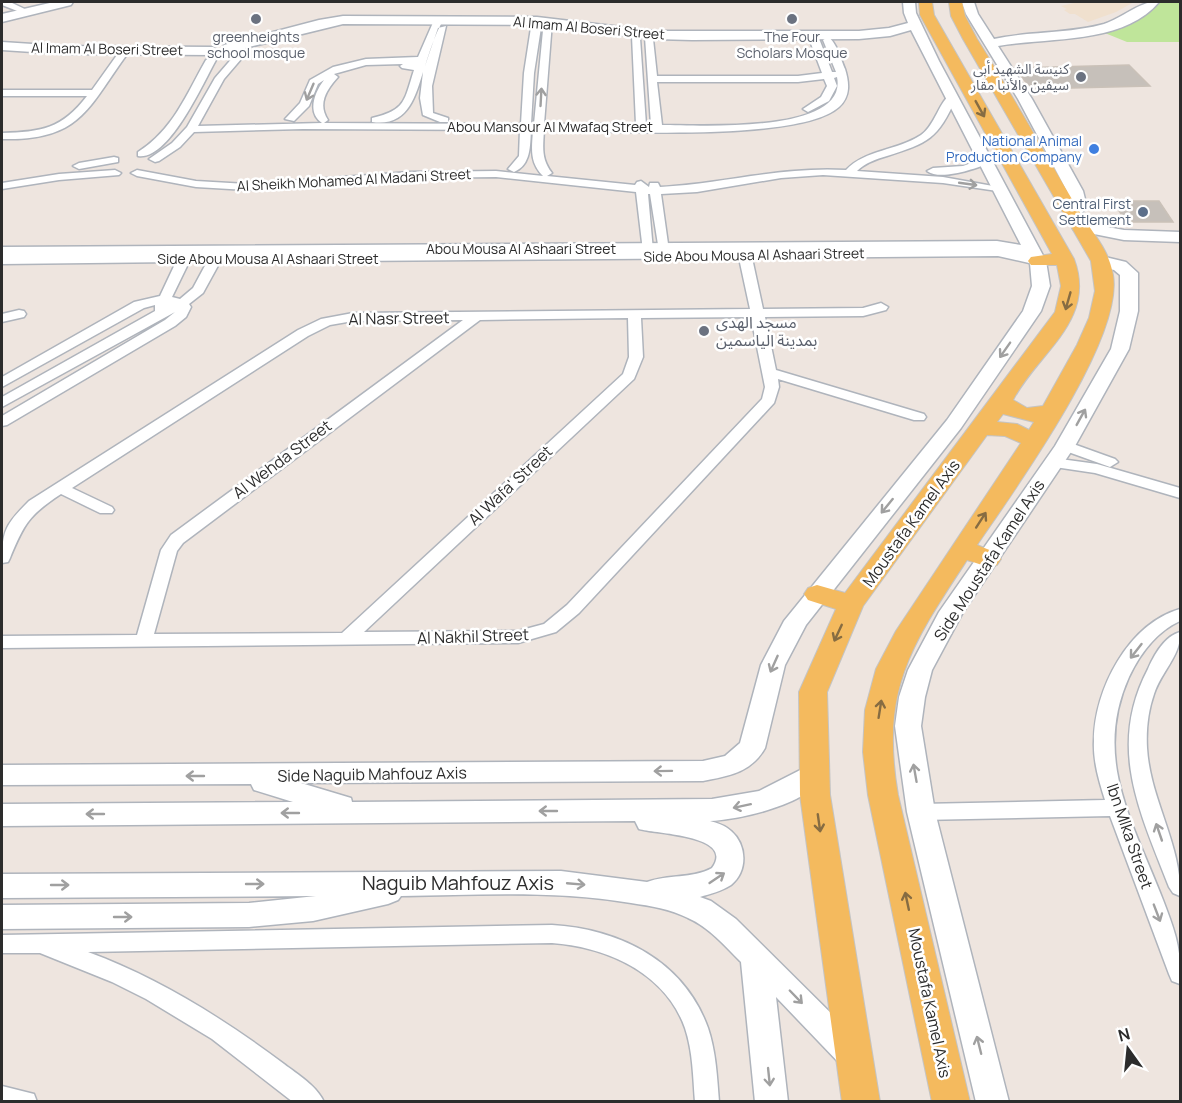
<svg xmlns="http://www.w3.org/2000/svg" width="1182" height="1103" font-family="Manrope,'Noto Sans Arabic',sans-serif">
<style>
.education{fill:#f0e0ce}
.green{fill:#bfe59a}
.building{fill:#c6c0ba;stroke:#cac1b8;stroke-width:1.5}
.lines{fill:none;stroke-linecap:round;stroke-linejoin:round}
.street-casing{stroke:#afb4bc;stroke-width:3}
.secondary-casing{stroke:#afb4bc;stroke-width:3}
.primary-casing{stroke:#c4c4c4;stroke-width:2}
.street{fill:#fff;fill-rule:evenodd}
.secondary{fill:#fff;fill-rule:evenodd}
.primary{fill:#f4ba5e;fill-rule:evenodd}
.oneway{stroke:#a0a0a0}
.oneway2{stroke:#866c42}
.worship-dot{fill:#6b7280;stroke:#fff;stroke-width:2}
.shop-dot{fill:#3f7fe0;stroke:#fff;stroke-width:2}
.service-dot{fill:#5c6f8a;stroke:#fff;stroke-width:2}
.labels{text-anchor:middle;stroke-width:5;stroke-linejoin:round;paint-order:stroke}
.far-street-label{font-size:14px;fill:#2c2c2c;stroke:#fff}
.far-worship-label{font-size:14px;fill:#5b616d;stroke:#fff}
.far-shop-label{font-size:14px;fill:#366cbe;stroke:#fff;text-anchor:end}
.far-service-label{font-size:14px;fill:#4e5e75;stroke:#fff;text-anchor:end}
.street-label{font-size:16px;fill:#2c2c2c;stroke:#fff}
.worship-label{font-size:16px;fill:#5b616d;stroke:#fff;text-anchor:start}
.near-street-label{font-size:20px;fill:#2c2c2c;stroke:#fff}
</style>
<rect width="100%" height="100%" fill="#eee5df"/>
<!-- education -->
<polygon class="education" points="1078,2 1134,2 1116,12 1088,22 1075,14 1070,14 1064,10 1067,9 1061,6"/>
<!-- green -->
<polygon class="green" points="1153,2 1180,2 1180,42 1127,42 1095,29 1147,7"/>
<!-- building -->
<g class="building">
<polygon points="1129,65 1150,86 1031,89 1015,68"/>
<polygon points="1113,201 1159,201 1173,222 1126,222"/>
</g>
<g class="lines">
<defs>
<g id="street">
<polygon points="2,2 10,2 29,11 25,14 2,5"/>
<path d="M438,17L443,20C435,35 430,50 425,66L438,28L446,26L432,86L433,113L448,118V122H440L423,115L420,98L423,72C415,98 407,127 372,122V118C406,110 404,101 414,70L402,68L400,66L403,64L366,65L334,74L338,77C327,89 317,104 328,120L324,123L521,124L524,73L532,21L537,18L542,21L534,73L531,124H534L544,20L552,22L544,124H636L632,36L640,38L646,125H651L645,37L653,39L657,76H798L822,73L810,41L815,38L820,41L832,72H836L823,40L828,37C836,41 841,60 845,69C849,82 851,96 839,107C800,143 602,131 544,130C543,147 541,159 552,173L547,176L635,185L637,182L641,181L649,187L650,183H658L660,187C722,184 783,166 846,170C866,149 897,151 921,135C935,126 940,99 951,95L956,98C938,139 928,143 887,156C876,159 865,163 857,171L943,177L1004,188V192L943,183L823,175L781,178L697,192L661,194L669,251L998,248L1042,258L1044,261L1038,265L998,256L752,258L763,309L863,308L881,303L888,307L886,310L863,316L765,317L776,370L924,414L926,417L924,420H914L778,379L779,387L774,403L579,613L556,632L518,643L2,648V636L137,635L161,550L171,535L463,320L353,321L330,325L308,336L72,488L112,507L114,510L112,513H100L61,494C29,515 24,524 10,558L8,562L2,563C2,530 6,524 29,501L298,330L321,319L353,313L750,309L739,258L220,262L203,293L189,304L191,307L186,317L175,326L7,425L2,426V416L165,320L175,312L2,407V397L155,311V305L144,308L2,387V377L134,302L160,296L176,262L2,264V256L643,251L636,192L496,177L410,178L247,190L196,187L137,176L131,173L137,170L196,181L247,184L410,172L496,171L543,176C529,162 532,148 533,130H531C530,146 531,165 514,172L508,169L519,156L520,130L303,129L194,132L180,147L159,161L155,162L149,159L172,143L187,127L215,78L234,56L242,58L224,79L198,126L322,123C307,113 314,93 324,80L318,84L309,106L294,121L285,119L300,103L310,80L333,67L366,59L418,57L435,18ZM837,77C849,135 697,125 662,125L657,82H798L824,79L827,86L821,97L803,109L808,112L829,101L837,86L834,78ZM648,194H650L659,251H653ZM189,262H207L193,288L180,299L172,297ZM751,317L765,387L762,399L567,605L544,624L518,631L364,632L634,379L643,357L641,318ZM628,318L629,357L623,374L342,633L154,634L177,551L183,543L480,320Z"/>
<path d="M122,48L130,50C88,107 82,141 2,139V133C41,132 62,129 87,96H2V90H92Z"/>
<path d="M211,57L216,60C203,83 169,161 138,156V152C173,130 186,95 206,60Z"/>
<polygon points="114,157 118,158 118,162 79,169 73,166 79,163"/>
<path d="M985,158L989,159V163C975,169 940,181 927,171L933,168L963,166Z"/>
<polygon points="115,170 121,173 119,175 59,180 2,189 2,183 59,174"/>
<polygon points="19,310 24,311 26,314 24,317 2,322 2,314"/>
<polygon points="1065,441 1115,459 1118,462 1110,467 1060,449 1057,446"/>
<polygon points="1053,458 1097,464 1180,488 1180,498 1095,473 1048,466 1045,463 1048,460"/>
<path d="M1180,609V621C1156,632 1140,654 1129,677C1092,759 1134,824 1163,900C1175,931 1182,950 1180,984L1172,981L1169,974L1110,816L921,820L914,818L911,812L914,806L921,804L1105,800C1099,781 1093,761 1094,741C1094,690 1128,624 1180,609Z"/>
<path d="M1180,632C1182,654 1161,672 1154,694C1148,711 1146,730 1147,748C1150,800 1182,845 1180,896L1173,893L1169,887C1140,812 1107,747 1148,669C1154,655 1165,636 1180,632Z"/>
<path d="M552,925C620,929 684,961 708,1028C716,1052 717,1077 719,1102H695C693,1077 693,1052 685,1028C665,972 606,947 552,943L88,952C159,978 224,1019 284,1064C297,1074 317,1086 324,1102H293L212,1039L146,999L112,982L40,953H2V935Z"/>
<polygon points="2,1086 34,1094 37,1102 2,1102"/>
</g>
<g id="secondary">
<polygon points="54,2 73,2 71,5 2,22 2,14"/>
<path d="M903,2H915L916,13L939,61L1046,261L1050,286L1041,311L961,428L806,625L785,665L765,748C751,773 728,776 703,781L301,783L351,798L352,802L712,799L759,791L814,763L823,766L827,773C810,804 743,819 710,821C717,823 725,825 731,831C747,845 748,871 731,885C722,891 710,894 700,897L711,901L736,919L864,1046L869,1056L864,1066L853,1071L842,1066L776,997L788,1102H755L741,962C725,946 709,927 688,918C670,909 651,906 631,903C555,890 477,895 401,896L398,900L388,904L313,921L249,927L2,929V905L249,903L316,896L2,898V874L561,871L647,882C668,874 692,879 712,868C736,835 656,834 639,829L635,821L2,826V804L293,802L254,790L251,784L2,785V765L703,761L725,756L740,743L761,665L784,621L947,420L1023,311L1032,286L1030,263L1020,255L997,251L2,257V247L997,241L1021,245L911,30L890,36L859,39L692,40L655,39L537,25L343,24L229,52L223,48L224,45L319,20L343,16L537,17L655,31H859L889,28L908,23L904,13Z"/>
<path d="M962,2H974L978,14L994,39C1030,31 1068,34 1104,24C1123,18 1141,0 1159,2C1123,45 1048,37 998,46L1032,99L1083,191L1087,207L1078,217H1066L1064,214L1071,206L1067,191L1018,99L966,14Z"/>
<polygon points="2,42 63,46 213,47 220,51 213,55 63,54 2,50"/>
<polygon points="1080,222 1124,230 1180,232 1180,242 1124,240 1074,230 1072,227"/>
<polygon points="1101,256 1126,262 1138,273 1138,311 1129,349 1075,446 962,614 932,670 925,697 921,726 935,812 1009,1102 976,1102 907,812 895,726 899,697 908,670 939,612 1055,446 1111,349 1120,311 1120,275 1114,270 1095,265 1093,261 1095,257"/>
</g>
<path id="primary" d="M919,2H932L934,15L1074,259C1097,321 1038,352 1013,400L1027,408L1043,406L1077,345L1089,318L1095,291L1091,261L963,39L951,16L949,2H962L965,16L977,39C1013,96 1045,154 1079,211C1092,233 1109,249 1113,275C1124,339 1015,489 977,545L997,553L1001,559L997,565L988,567L967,560C911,645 880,690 898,795L970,1102H932L868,795L863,752L865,710L876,669L896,631L1021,443L1005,436L987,435L863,606L827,692L830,795L880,1102H842L800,795L799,692L836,609L808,600L804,594L808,588L817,585L845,593L1055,312L1061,286L1057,265H1031L1028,261L1031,257L1052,254L920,15ZM1003,414L1034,422L1029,430L1017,424L997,422Z"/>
</defs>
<!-- street casing -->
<use href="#street" class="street-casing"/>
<!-- secondary casing -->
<use href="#secondary" class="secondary-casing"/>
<!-- primary casing -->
<use href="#primary" class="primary-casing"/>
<!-- street -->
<use href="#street" class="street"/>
<!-- secondary -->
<use href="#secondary" class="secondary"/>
<!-- primary -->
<use href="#primary" class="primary"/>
</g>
<!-- one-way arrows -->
<defs><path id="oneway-shaft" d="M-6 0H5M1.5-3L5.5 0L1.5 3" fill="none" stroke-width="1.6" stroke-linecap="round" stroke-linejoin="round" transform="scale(1.5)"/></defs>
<g class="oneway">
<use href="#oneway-shaft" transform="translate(310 92) rotate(113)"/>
<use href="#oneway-shaft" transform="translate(541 97) rotate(-87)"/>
<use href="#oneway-shaft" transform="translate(968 184) rotate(8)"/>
<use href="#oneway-shaft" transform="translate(1005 350) rotate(125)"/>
<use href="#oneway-shaft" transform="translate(1081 417) rotate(-61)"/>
<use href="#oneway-shaft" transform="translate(887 506) rotate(129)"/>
<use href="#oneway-shaft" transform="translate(1136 651) rotate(128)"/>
<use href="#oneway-shaft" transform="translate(774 664) rotate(114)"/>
<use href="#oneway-shaft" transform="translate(663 771) rotate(179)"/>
<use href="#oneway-shaft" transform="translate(915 773) rotate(-100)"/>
<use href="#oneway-shaft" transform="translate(195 776) rotate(-180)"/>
<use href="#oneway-shaft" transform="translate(742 806) rotate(168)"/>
<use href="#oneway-shaft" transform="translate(548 811) rotate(180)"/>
<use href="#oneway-shaft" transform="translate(290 813) rotate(180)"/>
<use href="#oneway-shaft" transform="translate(95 814) rotate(180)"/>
<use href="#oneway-shaft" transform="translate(1159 832) rotate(-109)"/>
<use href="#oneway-shaft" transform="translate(717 878) rotate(-34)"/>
<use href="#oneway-shaft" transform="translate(255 884)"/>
<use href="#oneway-shaft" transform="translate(576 884) rotate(5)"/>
<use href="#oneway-shaft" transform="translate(60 885)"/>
<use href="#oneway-shaft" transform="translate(1157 913) rotate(69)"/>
<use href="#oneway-shaft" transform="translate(123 917)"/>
<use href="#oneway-shaft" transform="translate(796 997) rotate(46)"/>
<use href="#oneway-shaft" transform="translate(979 1045) rotate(-104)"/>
<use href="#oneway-shaft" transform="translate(769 1077) rotate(84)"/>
</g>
<g class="oneway2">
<use href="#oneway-shaft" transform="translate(980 109) rotate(61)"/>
<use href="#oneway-shaft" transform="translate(1068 301) rotate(106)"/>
<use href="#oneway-shaft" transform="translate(981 520) rotate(-57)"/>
<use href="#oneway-shaft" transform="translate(838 633) rotate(115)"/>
<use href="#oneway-shaft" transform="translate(880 709) rotate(-81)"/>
<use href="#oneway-shaft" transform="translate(819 823) rotate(82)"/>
<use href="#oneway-shaft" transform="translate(907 901) rotate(-102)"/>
</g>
<!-- markers -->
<g class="worship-dot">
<circle cx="256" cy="19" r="6"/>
<circle cx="792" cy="19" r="6"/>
<circle cx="1081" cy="77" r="6"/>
<circle cx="704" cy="331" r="6"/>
</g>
<circle class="shop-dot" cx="1094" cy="149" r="6"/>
<circle class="service-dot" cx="1143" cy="212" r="6"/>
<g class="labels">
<!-- far-street labels -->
<g class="far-street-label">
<text transform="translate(589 28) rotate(5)" y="5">Al Imam Al Boseri Street</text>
<text transform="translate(107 49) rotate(1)" y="5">Al Imam Al Boseri Street</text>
<text x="550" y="132">Abou Mansour Al Mwafaq Street</text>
<text transform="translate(354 180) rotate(-3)" y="5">Al Sheikh Mohamed Al Madani Street</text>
<text x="521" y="254">Abou Mousa Al Ashaari Street</text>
<text transform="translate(754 255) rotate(-1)" y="5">Side Abou Mousa Al Ashaari Street</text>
<text x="268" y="264">Side Abou Mousa Al Ashaari Street</text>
</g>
<!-- far-worship labels -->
<g class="far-worship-label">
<text x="256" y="42">greenheights<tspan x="256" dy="16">school mosque</tspan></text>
<text x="792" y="42">The Four<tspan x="792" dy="16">Scholars Mosque</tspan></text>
<text x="1069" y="74" text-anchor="end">كنيسة الشهيد أبي<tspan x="1069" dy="16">سيفين والأنبا مقار</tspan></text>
</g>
<!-- far-shop labels -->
<g class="far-shop-label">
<text x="1082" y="146">National Animal<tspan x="1082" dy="16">Production Company</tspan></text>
</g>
<!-- far-service labels -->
<g class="far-service-label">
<text x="1131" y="209">Central First<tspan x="1131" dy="16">Settlement</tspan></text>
</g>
<!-- street labels -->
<g class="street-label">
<text transform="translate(399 318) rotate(-1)" y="6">Al Nasr Street</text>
<text transform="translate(282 459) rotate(-37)" y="6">Al Wehda Street</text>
<text transform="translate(510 485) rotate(-43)" y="6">Al Wafa' Street</text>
<text transform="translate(911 523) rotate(-54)" y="6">Moustafa Kamel Axis</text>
<text transform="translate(989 560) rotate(-57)" y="6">Side Moustafa Kamel Axis</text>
<text transform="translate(473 636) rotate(-2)" y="6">Al Nakhil Street</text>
<text transform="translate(372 774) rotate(-1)" y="6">Side Naguib Mahfouz Axis</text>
<text transform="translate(1130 836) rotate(71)" y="6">Ibn Mlka Street</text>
<text transform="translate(930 1003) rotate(78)" y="6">Moustafa Kamel Axis</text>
</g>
<!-- worship labels -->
<g class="worship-label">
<text x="716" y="328">مسجد الهدى<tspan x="716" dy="18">بمدينة الياسمين</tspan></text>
</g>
<!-- near-street labels -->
<g class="near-street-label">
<text x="458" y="890">Naguib Mahfouz Axis</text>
</g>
</g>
<!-- border -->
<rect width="1182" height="1103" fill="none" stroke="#2c2c2c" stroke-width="6"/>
<!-- north arrow -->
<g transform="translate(1128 1049) rotate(345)" stroke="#ffffff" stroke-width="4.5" paint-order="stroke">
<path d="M0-4.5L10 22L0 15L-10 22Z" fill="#2c2c2c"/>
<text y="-9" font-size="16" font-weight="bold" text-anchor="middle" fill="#2c2c2c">N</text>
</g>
</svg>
